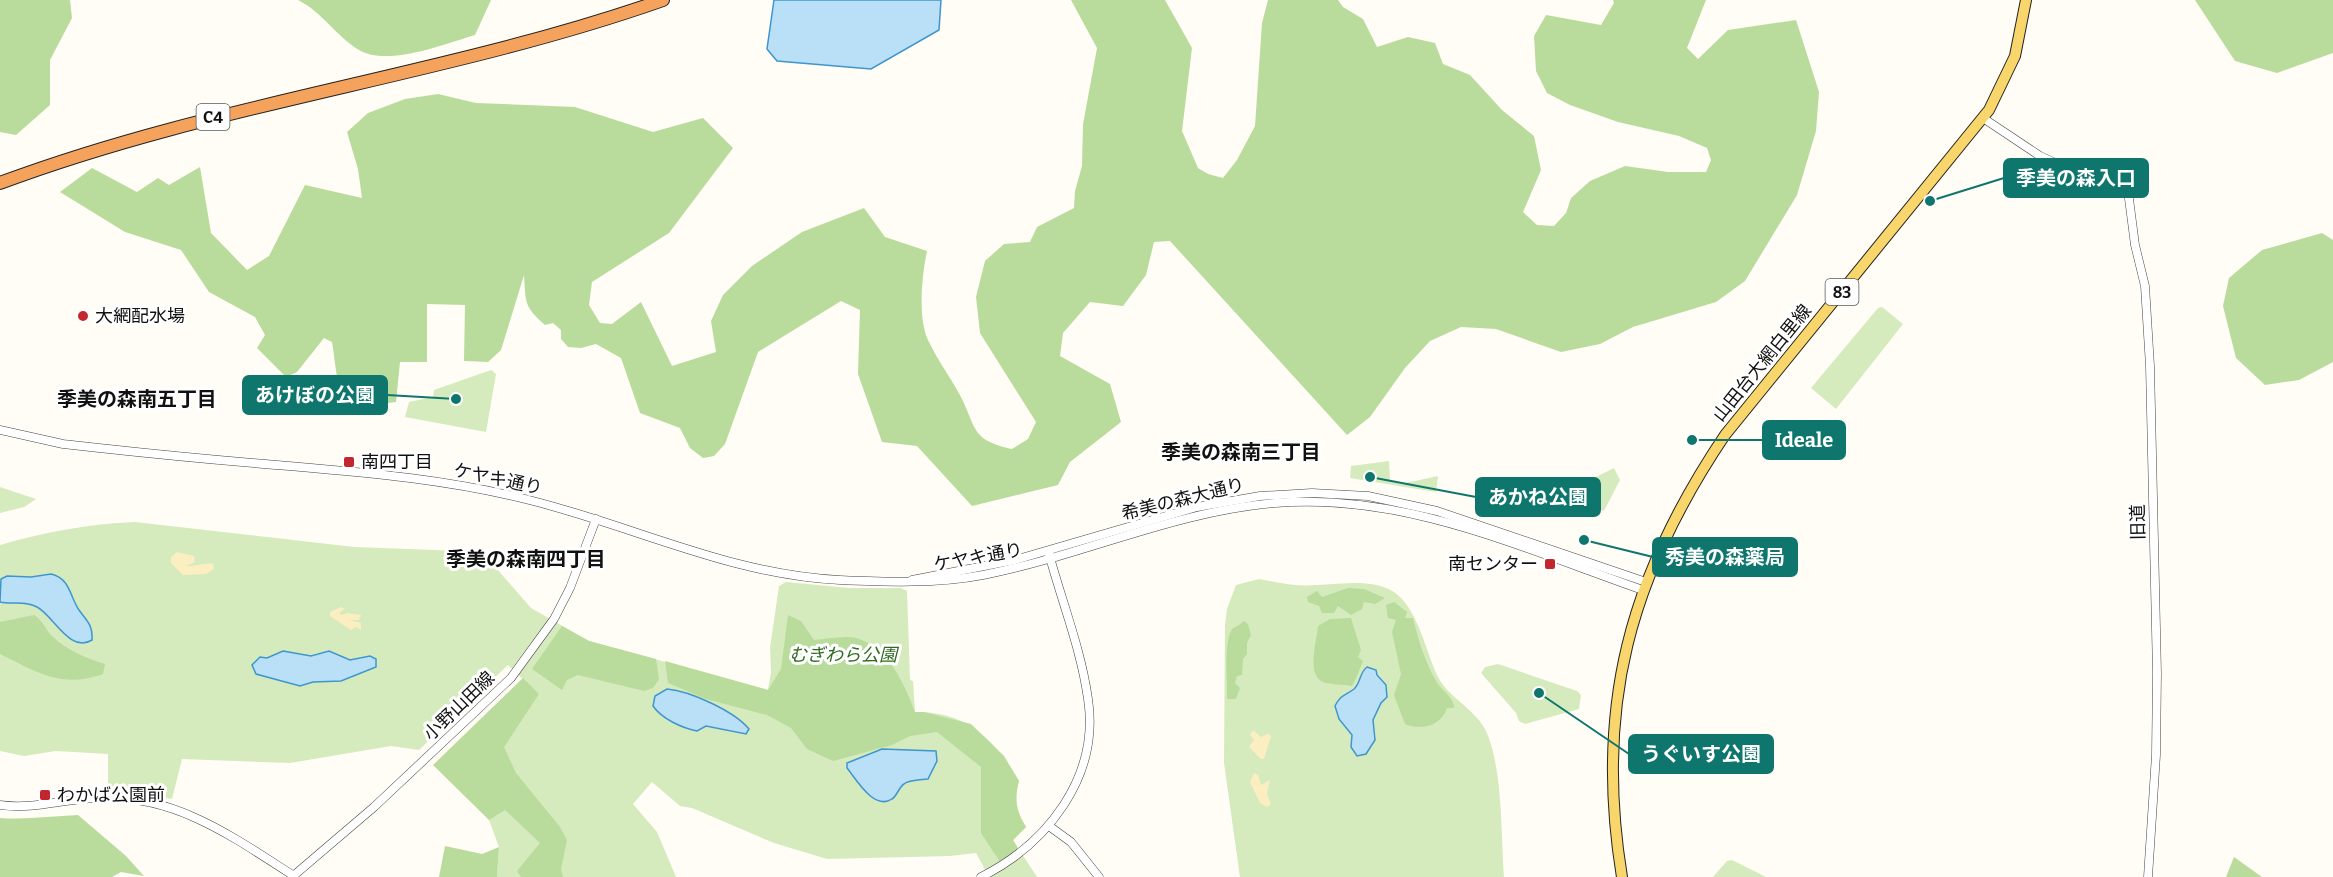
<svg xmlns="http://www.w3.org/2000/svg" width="2333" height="877" font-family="Bitter,'Noto Sans JP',serif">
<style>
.green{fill:#d5ebbd}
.forest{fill:#b9dc9c}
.sand{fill:#fbeec1}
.water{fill:#b9e0f7;stroke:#3f96cf;stroke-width:1.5}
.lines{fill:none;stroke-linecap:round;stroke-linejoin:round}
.minor-casing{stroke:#444;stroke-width:9}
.major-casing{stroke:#222;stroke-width:12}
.highway-casing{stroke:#222;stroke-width:14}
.minor{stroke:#fff;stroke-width:8}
.major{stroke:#f9d66b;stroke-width:10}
.highway{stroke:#f5a25d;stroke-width:12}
.poi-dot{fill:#c4262e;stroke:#fff;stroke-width:2}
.labels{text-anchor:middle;stroke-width:6;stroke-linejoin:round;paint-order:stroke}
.shield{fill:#fff;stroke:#585858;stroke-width:1.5}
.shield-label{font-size:16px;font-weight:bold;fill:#111}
.poi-label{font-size:18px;fill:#111;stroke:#fff;text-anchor:start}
.street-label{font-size:18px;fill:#111;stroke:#fff}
.park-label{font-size:18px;font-style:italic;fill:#2f6b1f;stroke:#fff}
.neighbourhood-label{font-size:20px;font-weight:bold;fill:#111;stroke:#fff}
.leader{fill:none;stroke:#0f766e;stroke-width:2}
.callout-dot{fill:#0f766e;stroke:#fff;stroke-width:2}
.callout{fill:#0f766e;stroke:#0f766e;stroke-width:2}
.callout-label{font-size:20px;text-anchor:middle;font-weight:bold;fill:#fff}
</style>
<rect width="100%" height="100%" fill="#fffdf5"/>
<!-- green -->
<g class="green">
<polygon points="1882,307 1903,324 1836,409 1811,388 1878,308"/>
<polygon points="491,370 496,374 486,432 405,417 409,402 433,397 434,390"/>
<polygon points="1389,461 1390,481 1401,484 1438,476 1436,492 1350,478 1351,466"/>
<polygon points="1614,468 1620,480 1604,511 1585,505 1594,478"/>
<polygon points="0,487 36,499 24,507 0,513"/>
<path d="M135,522L354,547L462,551L482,557L497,569L531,608L589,641L768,690L771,672L770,648L779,586L786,582L849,588H901L907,591L910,680L913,681L915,712C967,711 995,740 1019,781C1014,799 1016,811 1026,827L1013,840L1037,877H989L976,853L950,856L827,859L774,843L692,808L680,806L652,782L633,804L657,832L676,877H497L499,847L489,820L511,791L473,756L538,694L508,665L419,750L391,746L290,763L182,759L172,799L108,789V754L56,751L24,756L0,751V545C45,532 88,524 135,522Z"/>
<path d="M1259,579C1271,581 1283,584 1295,585C1326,588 1366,575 1394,592C1417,607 1426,651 1437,675C1447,697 1473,707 1485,729C1503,765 1501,836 1504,877H1240L1224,763L1225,625L1227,609L1236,585Z"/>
<polygon points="1498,664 1577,691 1581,695 1579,709 1525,724 1519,721 1516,713 1481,673 1485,667"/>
<polygon points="1732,860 1766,877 1713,877 1727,861"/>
</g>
<!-- forest -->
<g class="forest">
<polygon points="0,0 70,0 72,18 50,60 50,105 16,135 0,132"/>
<path d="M298,0H491L475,35C445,44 387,67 359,50C336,36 322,12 298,0Z"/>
<path d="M1071,0H1165L1192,48L1182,131L1198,168L1208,174L1223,178L1237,160L1255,126L1262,23L1268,0H1338L1343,7L1363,19L1377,47L1408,37L1435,43L1443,64L1470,75L1502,110L1534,136L1541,170L1523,212L1537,225L1554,226L1566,213L1571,198L1590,181L1625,166L1668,172H1706L1711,160L1707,148L1679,136L1618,122L1570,105L1547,93L1536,71L1534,36L1546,15L1601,25L1614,3L1613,0H1706L1687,48L1698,59L1728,30L1796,20L1819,92L1816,131L1797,195L1745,281L1716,302L1633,327L1600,344L1561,352L1496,329L1461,327L1430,341L1405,368L1370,417L1347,435L1170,241L1154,242L1146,275L1123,306L1090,302L1063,333L1060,356L1110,384L1121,422L1070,462L1058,485L972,506L917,446L882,442L858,374L860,310L841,301L758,352L725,444L714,456L703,458L690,448L680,428L640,413L621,358L596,344L581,348L568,347L561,339V330L553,323L545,325C523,306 526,301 524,275L501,350L488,362L464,361L465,305L427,304V362H400L396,402L354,407C335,394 336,363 332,342L324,338L297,372L286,377L257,348L265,335L255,317L209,292L181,250L125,232L60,192L92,168L137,192L158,178L169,185L200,167L211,233L247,270L269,256L305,185L362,198L358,169L347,132L368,113L405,99L438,94L476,103L575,107L653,132L703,118L733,148L669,233L592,282L589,305L600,323L612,324L641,302L672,366L716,352L711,321L723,295L752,266L802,232L864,208L885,237L927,251C922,275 917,319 929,342C938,361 951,378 961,397C977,429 971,440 1012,449L1028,439L1036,422L980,333L976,297L985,261L1004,244L1030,242L1037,227L1074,208L1075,191L1082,166L1083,124L1097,48Z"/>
<polygon points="2195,0 2333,0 2333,53 2277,73 2235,61"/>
<polygon points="2322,233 2333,240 2333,362 2299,380 2265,385 2236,358 2223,306 2229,278 2262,250"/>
<polygon points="1348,588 1364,589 1385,598 1375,604 1364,602 1362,609 1351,615 1338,606 1334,613 1322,613 1319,606 1308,602 1307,597 1317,591 1322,597"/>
<path d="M1394,602L1407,612L1405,618H1413C1418,639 1425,662 1436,681C1442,691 1454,697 1454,708H1447C1441,726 1421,731 1405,724L1394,695L1401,674L1392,632L1396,620L1388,618L1386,605Z"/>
<path d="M34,615C44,621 45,630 53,637C68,651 86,658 105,664L103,674C61,689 37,672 0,654V622Z"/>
<path d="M788,615L801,621L814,640C827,639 844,635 856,638C888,647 904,683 915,712H924L971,724L1004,756L1019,781C1014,799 1016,811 1026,827L1013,840L1019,850L1000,862L981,833V767L937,732L910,736L892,745L833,761L807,749L791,728L767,715L706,699L668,683L665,661L768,690L781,669Z"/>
<path d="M1351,618L1361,650L1358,657L1363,661C1360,669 1356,679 1352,686C1343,684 1331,685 1323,682C1306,675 1317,640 1318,626L1330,619Z"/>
<path d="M1244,621L1248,624L1251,635L1247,643V654L1243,659L1242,675L1237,676L1235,683L1240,688L1236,699H1227C1228,681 1223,643 1232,629C1235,627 1241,624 1244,621Z"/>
<polygon points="562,626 589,641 656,659 659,679 653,688 644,691 578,675 567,680 562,690 532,669"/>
<polygon points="523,678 539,694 504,747 516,773 560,827 567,840 561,869 563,877 521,877 517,871 540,843 505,810 489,820 433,765"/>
<path d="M78,815L126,856L144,876L121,872L112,877H0V818C26,820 52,816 78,815Z"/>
<polygon points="445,846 482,854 499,847 497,877 439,877"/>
<polygon points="2234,857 2262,877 2226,877"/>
</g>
<!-- sand -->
<g class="sand">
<path d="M177,552L194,556L195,562L186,566C195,567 204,562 213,564L214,569L206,574L183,575L171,563V557Z"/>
<polygon points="341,607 345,609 339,613 341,615 348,613 361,615 359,620 349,620 361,623 361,630 356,627 351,630 330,616 330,612"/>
<polygon points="1253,730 1261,737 1267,734 1271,736 1264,759 1261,759 1249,747 1254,740 1250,735"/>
<polygon points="1254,773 1258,775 1261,785 1270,780 1267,794 1271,804 1267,807 1260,803 1250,782"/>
</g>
<!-- water -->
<g class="water">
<polygon points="774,0 941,0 939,30 871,69 777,61 767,49"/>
<path d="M51,574C70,578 70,597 79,610C87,621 93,625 92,640C70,654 53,615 37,607C24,600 12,605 0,602L1,579L7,576L31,577Z"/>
<polygon points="283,651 311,656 329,651 350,660 370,656 376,659 376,667 341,681 313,682 300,686 256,674 252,665 260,657 267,658"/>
<path d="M1367,667L1376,670L1377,675L1386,685L1387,697L1381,703L1373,720L1375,740L1366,754L1357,756L1351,747L1352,735L1339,719L1335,706C1340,695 1345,696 1354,689C1361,683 1359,673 1367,667Z"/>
<path d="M667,689C690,691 734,711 749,729L746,734L706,726L697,731C682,728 662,719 653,706L655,696Z"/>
<path d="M882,749L936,751L937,761L928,779C921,780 909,780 904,784C899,787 897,796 892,799C874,811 856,779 847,768V763Z"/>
</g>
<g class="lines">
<defs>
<g id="minor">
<polyline points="1983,118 2040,156 2071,170 2125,168 2135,245 2145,286 2150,366 2157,673 2156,755 2148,877"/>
<path d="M0,430L63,444L99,448C163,455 226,461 289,466C371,473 453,480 533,501C636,527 732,575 840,580C887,582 936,584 983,575C1081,556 1175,511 1275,503C1403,492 1525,549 1643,590"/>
<polyline points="912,580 1015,560 1197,507 1260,496 1312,493 1368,496 1437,511 1646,582"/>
<path d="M0,805C34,810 67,798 101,798C176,795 233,837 294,876"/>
<polyline points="1049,826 1071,842 1099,877"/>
<polyline points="292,877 374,807 511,678 554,619 570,588 596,519"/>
<path d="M981,877C1047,844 1100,777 1088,699C1081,649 1062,602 1049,554"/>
</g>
<path id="major" d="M1622,877C1594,707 1630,576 1725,435L1989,110L2015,56L2026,0"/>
<path id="highway" d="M0,183C216,102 447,76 663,0"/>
</defs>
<!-- minor casing -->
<use href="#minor" class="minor-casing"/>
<!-- major casing -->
<use href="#major" class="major-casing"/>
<!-- highway casing -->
<use href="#highway" class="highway-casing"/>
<!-- minor -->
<use href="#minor" class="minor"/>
<!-- major -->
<use href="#major" class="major"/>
<!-- highway -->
<use href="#highway" class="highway"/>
</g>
<!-- markers -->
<g class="poi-dot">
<circle cx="83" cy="316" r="6"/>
<rect x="343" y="456" width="12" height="12" rx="3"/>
<rect x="1544" y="558" width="12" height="12" rx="3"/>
<rect x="39" y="789" width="12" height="12" rx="3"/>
</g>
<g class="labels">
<!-- shield labels -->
<g class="shield">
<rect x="196.5" y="104" width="33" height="26" rx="4.5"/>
<rect x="1825.5" y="279" width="33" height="26" rx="4.5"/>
</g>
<g class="shield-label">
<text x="213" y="123">C4</text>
<text x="1842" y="298">83</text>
</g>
<!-- poi labels -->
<g class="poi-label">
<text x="95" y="322">大網配水場</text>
<text x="361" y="468">南四丁目</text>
<text x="1538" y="570" text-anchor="end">南センター</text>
<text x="57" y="801">わかば公園前</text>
</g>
<!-- street labels -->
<g class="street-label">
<text transform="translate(1762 363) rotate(-51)" y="6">山田台大網白里線</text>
<text transform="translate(498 479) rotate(12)" y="6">ケヤキ通り</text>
<text transform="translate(1183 499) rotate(-14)" y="6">希美の森大通り</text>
<text transform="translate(2138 522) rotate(-91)" y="6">旧道</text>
<text transform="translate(978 557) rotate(-10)" y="6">ケヤキ通り</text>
<text transform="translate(459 706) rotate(-44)" y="6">小野山田線</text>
</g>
<!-- park labels -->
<g class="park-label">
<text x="843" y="661">むぎわら公園</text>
</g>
<!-- neighbourhood labels -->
<g class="neighbourhood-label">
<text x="137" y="406">季美の森南五丁目</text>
<text x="1241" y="459">季美の森南三丁目</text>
<text x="526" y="566">季美の森南四丁目</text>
</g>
</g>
<!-- callouts -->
<path class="leader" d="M1930 201L2004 178M456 399L387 395M1692 440L1763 440M1370 477L1476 497M1584 540L1653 557M1539 693L1629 754"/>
<g class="callout-dot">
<circle cx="1930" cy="201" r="6"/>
<circle cx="456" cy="399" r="6"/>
<circle cx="1692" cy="440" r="6"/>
<circle cx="1370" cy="477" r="6"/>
<circle cx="1584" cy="540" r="6"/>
<circle cx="1539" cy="693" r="6"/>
</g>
<g class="callout">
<rect x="2004" y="159" width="144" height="38" rx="6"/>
<rect x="243" y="376" width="144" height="38" rx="6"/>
<rect x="1763" y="421" width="82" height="38" rx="6"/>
<rect x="1476" y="478" width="124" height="38" rx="6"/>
<rect x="1653" y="538" width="144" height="38" rx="6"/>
<rect x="1629" y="735" width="144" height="38" rx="6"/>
</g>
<g class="callout-label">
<text x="2076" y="185">季美の森入口</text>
<text x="315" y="402">あけぼの公園</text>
<text x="1804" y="447">Ideale</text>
<text x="1538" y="504">あかね公園</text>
<text x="1725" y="564">秀美の森薬局</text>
<text x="1701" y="761">うぐいす公園</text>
</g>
</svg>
